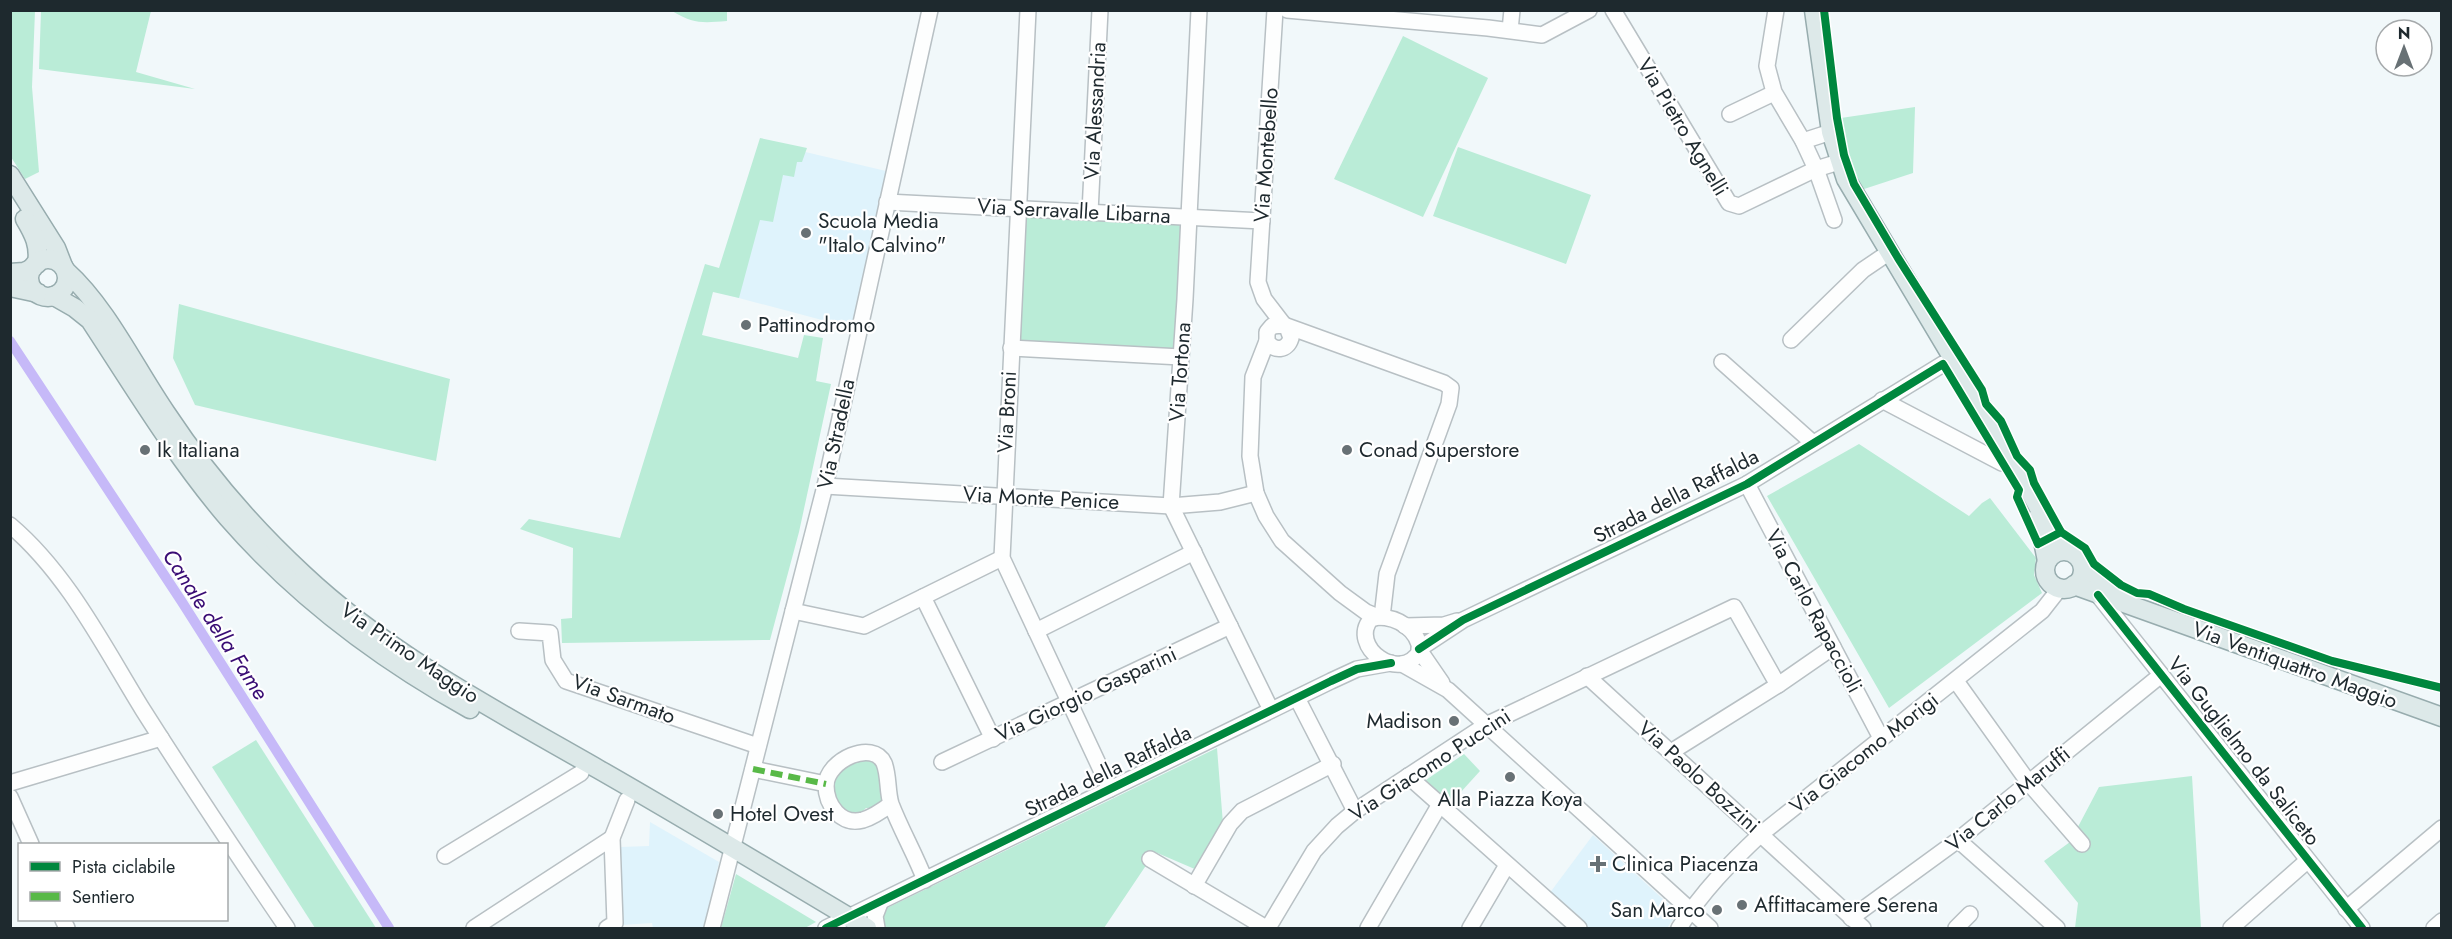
<svg xmlns="http://www.w3.org/2000/svg" width="2452" height="939" font-family="Jost,sans-serif">
<style>
.built{fill:#dff3fc}
.green{fill:#baecd7}
.lines{fill:none;stroke-linecap:round;stroke-linejoin:round}
.canal{stroke:#c6b9f8;stroke-width:10}
.minor-casing{stroke:#b8c0c4;stroke-width:18}
.major-casing{stroke:#97acae;stroke-width:21}
.minor{stroke:#fdfefe;stroke-width:15}
.major{stroke:#dde9e9;stroke-width:18}
.quiet{stroke:#58b947;stroke-width:6;stroke-dasharray:12 6;stroke-linecap:butt}
.cycleway-casing{stroke:#fff;stroke-width:11}
.cycleway{stroke:#00873e;stroke-width:8}
.poi-dot{fill:#687175;stroke:#fff;stroke-width:2}
.labels{text-anchor:middle;stroke-width:4.5;stroke-linejoin:round;paint-order:stroke}
.street-label{font-size:21px;fill:#1e292e;stroke:#fff}
.poi-label{font-size:21px;fill:#1e292e;stroke:#fff;text-anchor:start}
.water-label{font-size:22px;font-style:italic;fill:#390c74;stroke:#fff}
</style>
<rect width="100%" height="100%" fill="#f1f8fa"/>
<!-- built -->
<g class="built">
<polygon points="763,142 886,171 852,328 724,294"/>
<polygon points="650,822 719,862 704,928 653,928 652,923 622,925 620,847 649,846"/>
<polygon points="1593,835 1678,913 1667,928 1589,928 1549,894"/>
</g>
<!-- green -->
<g class="green">
<polygon points="11,10 35,11 32,87 39,172 25,179 11,157"/>
<polygon points="41,11 151,11 136,72 195,89 39,69"/>
<path d="M672,11H727V21C702,23 694,24 672,11Z"/>
<polygon points="1403,36 1488,78 1423,217 1334,179"/>
<path d="M1915,107L1913,173L1861,190C1850,166 1845,144 1841,118Z"/>
<polygon points="760,138 807,148 802,162 797,162 794,177 783,175 773,222 760,220 739,298 713,292 702,335 798,358 804,335 823,338 816,381 831,384 799,532 770,640 562,643 561,619 572,618 573,548 520,529 529,519 620,538 705,264 719,268"/>
<polygon points="1458,147 1591,195 1566,264 1433,216"/>
<polygon points="1022,213 1184,221 1178,351 1015,343"/>
<polygon points="179,304 450,379 436,461 195,405 173,358"/>
<polygon points="1859,444 1969,516 1982,503 1990,498 2036,558 2034,575 2042,593 1889,708 1767,496"/>
<polygon points="256,740 376,928 315,928 212,767"/>
<polygon points="1217,748 1223,824 1197,870 1155,852 1104,928 888,928 883,925 882,912 887,908"/>
<polygon points="1464,754 1480,771 1450,804 1423,782"/>
<path d="M863,758L871,759L879,765L884,799L877,808H866C849,824 841,809 832,794C836,771 842,768 863,758Z"/>
<polygon points="2192,776 2201,928 2075,928 2078,903 2044,861 2070,842 2099,787"/>
<polygon points="736,874 816,922 805,928 721,928"/>
</g>
<g class="lines">
<!-- canal -->
<polyline class="canal" points="10,341 182,602 389,928"/>
<defs>
<g id="minor">
<polyline points="1028,10 1002,558 1110,789"/>
<polyline points="1199,10 1185,299 1171,506 1271,710"/>
<polyline points="1275,10 1258,282 1264,299 1284,325"/>
<polyline points="1287,10 1488,28 1542,35 1589,10"/>
<polyline points="1613,10 1729,203 1739,206 1816,169 1839,162"/>
<polyline points="1776,10 1767,66 1774,92 1803,141 1816,169 1834,220"/>
<polyline points="1510,30 1512,10"/>
<polyline points="1730,114 1774,93"/>
<polyline points="1803,141 1831,132"/>
<polyline points="887,202 1262,221"/>
<polyline points="1090,212 1100,10"/>
<path d="M1287,327L1291,338C1287,351 1274,352 1267,341V332L1272,326L1284,325L1444,383L1451,388L1449,404L1387,574L1382,617"/>
<polyline points="1791,340 1863,270 1888,253"/>
<polyline points="1267,341 1253,377 1250,456 1256,493 1266,516 1282,541 1340,593 1366,612 1378,617"/>
<polyline points="1011,348 1181,357"/>
<polyline points="1722,362 1813,443"/>
<polyline points="1882,400 2002,463"/>
<polyline points="1747,484 1881,738"/>
<polyline points="825,486 1171,506 1220,502 1256,493"/>
<path d="M10,525C68,574 104,647 143,710C190,784 238,856 287,928"/>
<polyline points="2098,595 2362,928"/>
<polyline points="923,597 993,739"/>
<polyline points="793,611 864,626 1002,558"/>
<path d="M1378,617C1398,617 1419,630 1420,651C1400,685 1348,646 1371,619Z"/>
<polyline points="1405,626 1444,625 1457,621"/>
<polyline points="519,631 550,633 553,660 566,681 758,746"/>
<polyline points="1036,631 1194,552"/>
<polyline points="1419,649 1463,620 1747,484 1943,364"/>
<polyline points="1420,651 1442,683"/>
<polyline points="1402,664 1448,690 1710,928"/>
<polyline points="1587,676 1863,928"/>
<polyline points="1956,681 2029,783 2082,844"/>
<polyline points="1297,698 1355,811"/>
<polyline points="1671,752 1778,685 1833,647"/>
<polyline points="942,762 1230,626"/>
<polyline points="753,769 826,784"/>
<polyline points="1408,776 1579,928"/>
<polyline points="10,783 161,738"/>
<polyline points="10,797 31,844"/>
<path d="M891,804C883,810 873,817 863,820C841,826 826,805 826,785C827,760 873,739 884,763C889,775 887,791 891,804C901,830 915,854 925,880"/>
<polyline points="1958,840 2057,928"/>
<polyline points="445,856 581,773"/>
<polyline points="1150,859 1266,928"/>
<polyline points="1194,886 1230,824 1242,811 1333,764"/>
<polyline points="2346,909 2442,828"/>
<polyline points="1851,918 1958,840 2161,675"/>
<polyline points="63,920 67,928"/>
<polyline points="474,928 612,838"/>
<polyline points="607,928 615,923 612,838 627,800"/>
<polyline points="712,928 825,486 930,10"/>
<polyline points="826,928 1331,681 1357,669 1391,663"/>
<polyline points="877,928 875,916 880,903"/>
<polyline points="1268,928 1314,851 1337,826 1355,811 1486,725 1734,607 1778,685"/>
<polyline points="1368,928 1440,804"/>
<polyline points="1470,928 1507,865"/>
<path d="M1679,928C1702,892 1730,863 1761,834L2042,611L2060,588"/>
<polyline points="1956,928 1970,914"/>
<polyline points="2231,928 2307,861"/>
<polyline points="2434,928 2442,921"/>
</g>
<g id="major">
<polyline points="1814,10 1831,132 1846,179 2007,449 2046,521 2067,551"/>
<polyline points="10,175 56,248 63,266"/>
<path d="M25,219C34,234 40,246 37,264"/>
<circle cx="48" cy="278" r="19"/>
<path d="M66,271C107,308 135,368 166,413C205,472 251,526 303,574C389,655 497,711 598,769C689,821 778,875 867,928"/>
<polyline points="10,273 24,272 33,268"/>
<polyline points="10,287 38,293"/>
<path d="M54,296L75,308L90,320C134,387 176,457 228,518C296,596 380,659 470,709"/>
<polyline points="2035,520 2043,541 2047,561"/>
<circle cx="2064" cy="570" r="19"/>
<polyline points="2083,565 2124,597"/>
<polyline points="2074,585 2442,717"/>
</g>
</defs>
<!-- minor casing -->
<use href="#minor" class="minor-casing"/>
<!-- major casing -->
<use href="#major" class="major-casing"/>
<!-- minor -->
<use href="#minor" class="minor"/>
<!-- major -->
<use href="#major" class="major"/>
<!-- quiet -->
<polyline class="quiet" points="753,769 826,784"/>
<defs>
<g id="cycleway">
<polyline points="1824,10 1837,118 1844,155 1854,184 1898,258 1982,390 1986,404 2001,421 2017,456 2030,470 2034,483 2061,532 2085,548 2094,564 2121,585 2137,593 2149,594 2184,609 2332,661 2442,688"/>
<polyline points="2098,595 2362,928"/>
<polyline points="1419,649 1463,620 1747,484 1943,364 2019,490 2017,497 2038,544 2061,532"/>
<polyline points="826,928 1331,681 1357,669 1391,663"/>
</g>
</defs>
<!-- cycleway casing -->
<use href="#cycleway" class="cycleway-casing"/>
<!-- cycleway -->
<use href="#cycleway" class="cycleway"/>
</g>
<!-- markers -->
<g class="poi-dot">
<circle cx="806" cy="233" r="6"/>
<circle cx="746" cy="325" r="6"/>
<circle cx="145" cy="450" r="6"/>
<circle cx="1347" cy="450" r="6"/>
<circle cx="1454" cy="721" r="6"/>
<circle cx="1510" cy="777" r="6"/>
<circle cx="718" cy="814" r="6"/>
<path d="M1595 855h6v6h6v6h-6v6h-6v-6h-6v-6h6z"/>
<circle cx="1742" cy="905" r="6"/>
<circle cx="1717" cy="910" r="6"/>
</g>
<g class="labels">
<!-- street labels -->
<g class="street-label">
<text transform="translate(1095 111) rotate(-87)" y="7">Via Alessandria</text>
<text transform="translate(1683 127) rotate(59)" y="7">Via Pietro Agnelli</text>
<text transform="translate(1266 155) rotate(-86)" y="7">Via Montebello</text>
<text transform="translate(1074 211) rotate(3)" y="7">Via Serravalle Libarna</text>
<text transform="translate(1180 372) rotate(-86)" y="7">Via Tortona</text>
<text transform="translate(1007 412) rotate(-87)" y="7">Via Broni</text>
<text transform="translate(836 434) rotate(-78)" y="7">Via Stradella</text>
<text transform="translate(1676 496) rotate(-27)" y="7">Strada della Raffalda</text>
<text transform="translate(1041 498) rotate(3)" y="7">Via Monte Penice</text>
<text transform="translate(1814 611) rotate(62)" y="7">Via Carlo Rapaccioli</text>
<text transform="translate(410 653) rotate(34)" y="7">Via Primo Maggio</text>
<text transform="translate(2295 665) rotate(20)" y="7">Via Ventiquattro Maggio</text>
<text transform="translate(1086 694) rotate(-25)" y="7">Via Giorgio Gasparini</text>
<text transform="translate(624 699) rotate(20)" y="7">Via Sarmato</text>
<text transform="translate(2244 751) rotate(52)" y="7">Via Guglielmo da Saliceto</text>
<text transform="translate(1864 753) rotate(-38)" y="7">Via Giacomo Morigi</text>
<text transform="translate(1430 765) rotate(-33)" y="7">Via Giacomo Puccini</text>
<text transform="translate(1108 771) rotate(-26)" y="7">Strada della Raffalda</text>
<text transform="translate(1699 777) rotate(42)" y="7">Via Paolo Bozzini</text>
<text transform="translate(2008 799) rotate(-39)" y="7">Via Carlo Maruffi</text>
</g>
<!-- poi labels -->
<g class="poi-label">
<text x="818" y="228">Scuola Media<tspan x="818" dy="24">"Italo Calvino"</tspan></text>
<text x="758" y="332">Pattinodromo</text>
<text x="157" y="457">Ik Italiana</text>
<text x="1359" y="457">Conad Superstore</text>
<text x="1442" y="728" text-anchor="end">Madison</text>
<text x="1510" y="806" text-anchor="middle">Alla Piazza Koya</text>
<text x="730" y="821">Hotel Ovest</text>
<text x="1612" y="871">Clinica Piacenza</text>
<text x="1754" y="912">Affittacamere Serena</text>
<text x="1705" y="917" text-anchor="end">San Marco</text>
</g>
<!-- water labels -->
<g class="water-label">
<text transform="translate(216 624) rotate(57)" y="8">Canale della Fame</text>
</g>
</g>
<!-- border -->
<rect width="2452" height="939" fill="none" stroke="#1e292e" stroke-width="24"/>
<!-- legend -->
<rect x="18" y="843" width="210" height="78" fill="#ffffff" stroke="#a5a9ab" stroke-width="1.5"/>
<rect x="30" y="862" width="30" height="9" fill="#00873e" stroke="#a5a9ab" stroke-width="1.5"/>
<text x="72" y="873" font-size="18" fill="#1e292e">Pista ciclabile</text>
<rect x="30" y="892" width="30" height="9" fill="#58b947" stroke="#a5a9ab" stroke-width="1.5"/>
<text x="72" y="903" font-size="18" fill="#1e292e">Sentiero</text>
<!-- north arrow -->
<g transform="translate(2404 48)"><circle r="28" fill="#ffffff" stroke="#a5a9ab" stroke-width="1.5"/>
<path d="M0-4.5L10 22L0 15L-10 22Z" fill="#687175"/>
<text y="-9" font-size="16" font-weight="bold" text-anchor="middle" fill="#1e292e">N</text>
</g>
</svg>
